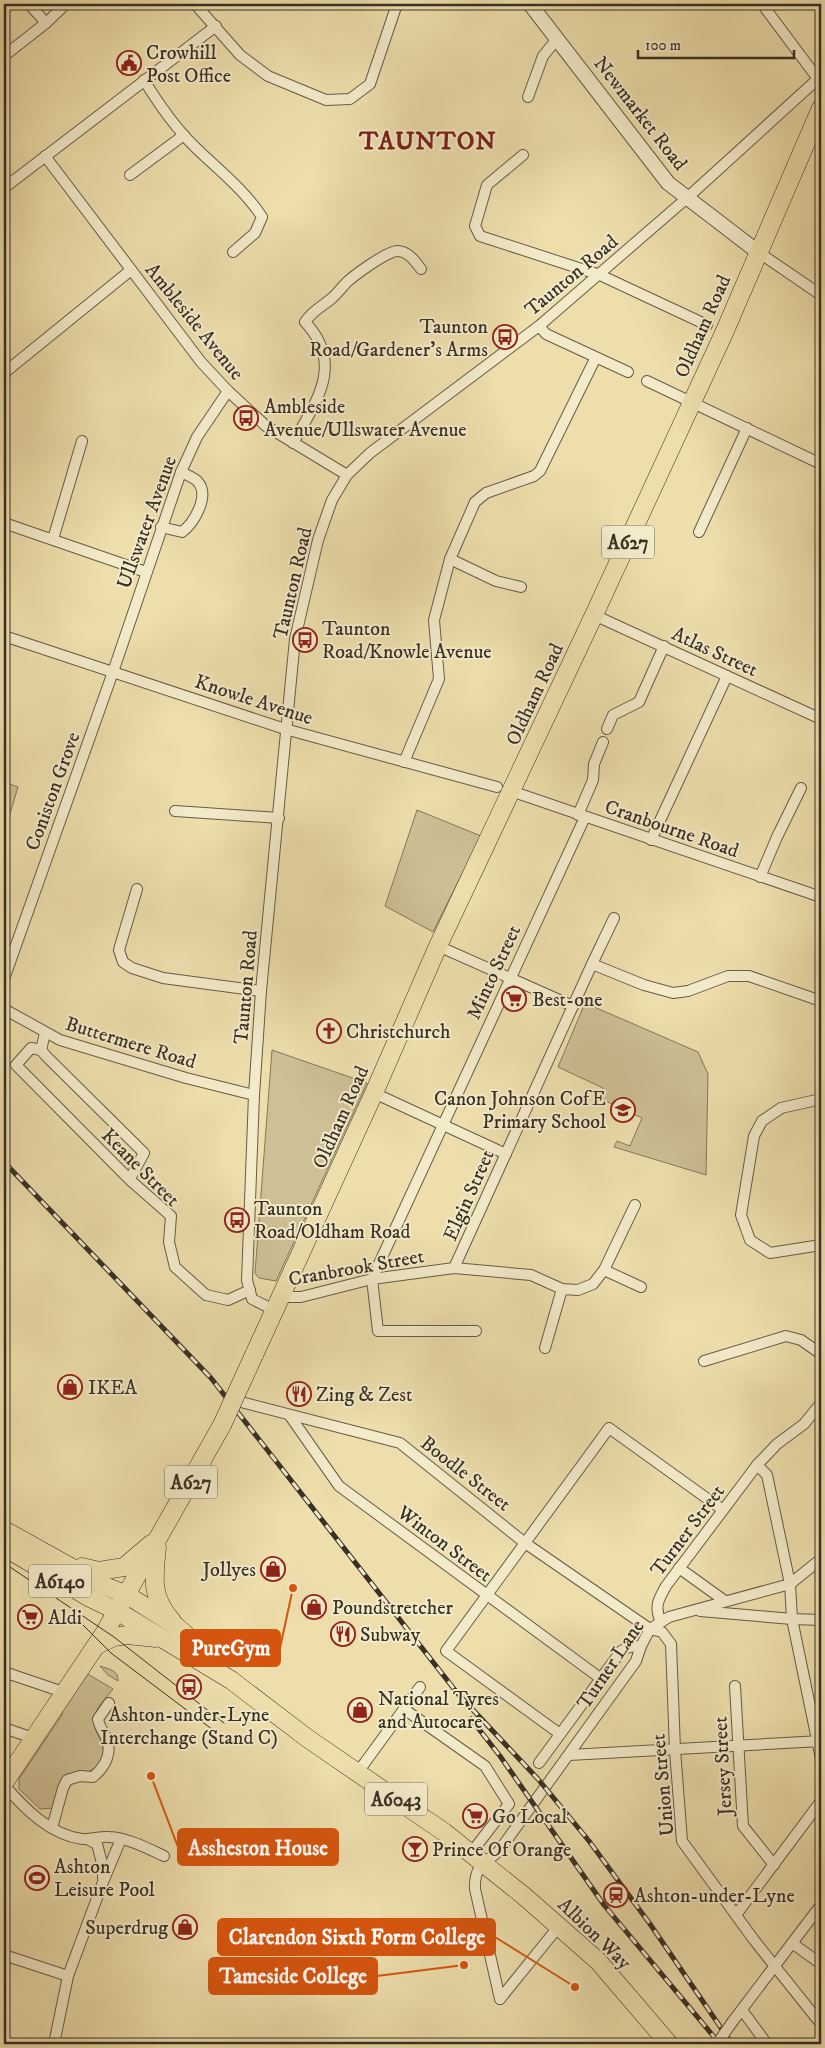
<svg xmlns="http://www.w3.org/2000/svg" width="825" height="2048" font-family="'IM FELL DW Pica',serif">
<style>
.green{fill:#cec095;stroke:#83785d}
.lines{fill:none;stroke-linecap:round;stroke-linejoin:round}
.minor-casing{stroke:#655c47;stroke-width:12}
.tertiary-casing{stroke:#655c47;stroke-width:16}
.trunk-casing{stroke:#383025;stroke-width:19}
.minor{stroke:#f3eac9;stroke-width:10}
.tertiary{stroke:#f3eac9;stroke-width:14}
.trunk{stroke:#eddeac;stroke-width:18}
.tram{stroke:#383025;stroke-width:1}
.rail-casing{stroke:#383025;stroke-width:5}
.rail{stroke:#f3eac9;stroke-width:3;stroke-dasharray:9;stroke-linecap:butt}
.minor-bridge-casing{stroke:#655c47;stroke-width:12;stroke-linecap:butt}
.trunk-bridge-casing{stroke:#383025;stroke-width:19;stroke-linecap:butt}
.minor-bridge{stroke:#f3eac9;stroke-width:10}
.trunk-bridge{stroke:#eddeac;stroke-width:18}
.labels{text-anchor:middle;stroke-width:4;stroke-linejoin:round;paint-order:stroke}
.shield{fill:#f3eac9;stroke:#706856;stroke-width:1}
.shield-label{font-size:19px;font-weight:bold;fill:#383025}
.poi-label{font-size:20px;fill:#383025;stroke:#f3eac9;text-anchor:start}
.street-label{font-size:20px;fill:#383025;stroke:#f3eac9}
.district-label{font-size:25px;font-weight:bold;letter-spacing:1px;fill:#7a1f14;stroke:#f3eac9}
.leader{fill:none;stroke:#d6550e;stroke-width:2}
.callout-dot{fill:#d6550e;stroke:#f3eac9;stroke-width:2}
.callout{fill:#d6550e;stroke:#d6550e;stroke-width:2}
.callout-label{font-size:21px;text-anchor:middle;font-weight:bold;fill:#fff}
</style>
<rect width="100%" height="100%" fill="#eddeac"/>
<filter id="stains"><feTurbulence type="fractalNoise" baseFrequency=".004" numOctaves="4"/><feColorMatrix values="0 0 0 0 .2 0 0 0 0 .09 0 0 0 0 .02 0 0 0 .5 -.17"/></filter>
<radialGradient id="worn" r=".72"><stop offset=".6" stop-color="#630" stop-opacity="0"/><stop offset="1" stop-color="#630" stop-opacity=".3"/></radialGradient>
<!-- green -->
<g class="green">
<polygon points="4,782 18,787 4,834"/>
<polygon points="417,810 481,836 433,932 385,906"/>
<polygon points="585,1003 698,1052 708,1074 706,1175 614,1147 617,1141 630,1146 642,1118 599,1098 603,1088 558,1067"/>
<polygon points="272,1050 367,1083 276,1281 259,1278 255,1273"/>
<path d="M100,1666C108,1669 119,1670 118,1681L108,1675Z"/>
<path d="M86,1673L113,1689C107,1697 95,1709 94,1718C91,1735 112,1743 99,1763C97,1766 91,1771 87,1772C80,1774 74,1772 68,1775L53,1808L40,1809L19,1789V1779L62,1715V1707Z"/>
</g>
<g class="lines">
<defs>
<g id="minor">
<polyline points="29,4 46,23"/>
<polyline points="195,4 240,55 268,76 326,100 350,99 370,84 397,4"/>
<polyline points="762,4 818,79"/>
<polyline points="4,56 46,23 66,4"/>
<path d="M144,80C158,103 174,126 193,145C216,168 244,189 262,217L255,233L233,252"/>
<polyline points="528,97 543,56 557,39"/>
<polyline points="523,155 487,185 475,226 480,236 600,275 707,325"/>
<polyline points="45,156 201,362 228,391 266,426 347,475"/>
<polyline points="130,175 184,135"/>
<polyline points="4,188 216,26"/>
<polyline points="758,252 821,295"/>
<polyline points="539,326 546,334 628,372"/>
<polyline points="4,373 131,270"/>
<polyline points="647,381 821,464"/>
<path d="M293,443C316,402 345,364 305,322C312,311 321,307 331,299C337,294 342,287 347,282C356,274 386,252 397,251C408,251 415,261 421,269"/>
<polyline points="4,523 146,572"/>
<path d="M161,527L182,532C194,523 210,496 198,482C194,477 186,475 181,472"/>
<polyline points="699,532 747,428"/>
<polyline points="53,539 82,441"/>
<polyline points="450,559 496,581 521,587"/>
<polyline points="594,615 821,719"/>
<polyline points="4,636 285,729 497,787"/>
<polyline points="607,729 613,715 639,702 664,646"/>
<polyline points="404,762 439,679 434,620 450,559 475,502 486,493 534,476 540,471 595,359"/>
<polyline points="511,791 821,897"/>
<polyline points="175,811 279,818"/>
<polyline points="578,815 593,780 594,764 603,742"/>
<polyline points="651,840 727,676"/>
<polyline points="760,877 777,837 801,788"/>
<polyline points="137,889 119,950 123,962 132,968 163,978 261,991"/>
<polyline points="438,946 573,1006"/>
<polyline points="592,964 644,985 673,993 688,991 728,976 749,976 821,1001"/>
<polyline points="4,979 113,672 181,472 197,437 228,391"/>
<polyline points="4,1009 60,1040 186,1078 254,1095"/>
<polyline points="821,1025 821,1062"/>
<polyline points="45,1033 41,1050 46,1056 144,1153 132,1175"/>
<polyline points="41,1050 31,1048 16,1065 130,1180 171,1216 169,1242 175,1267 206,1295 228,1300 250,1290"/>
<polyline points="374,1093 506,1154"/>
<polyline points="821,1099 781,1108 762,1121 754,1136 741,1215 750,1240 770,1253 821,1245"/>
<polyline points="454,1268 592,964 614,918"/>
<polyline points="604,1270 641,1287"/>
<polyline points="281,1297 301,1297 372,1279 454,1268 531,1275 562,1289 578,1290 593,1284 604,1270 635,1205"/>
<polyline points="274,1310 252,1299 247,1280 254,1095 261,991 295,639 318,540 332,500 347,475 370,453 539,326 687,198 821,76"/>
<polyline points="476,1331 378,1331 372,1279 585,817"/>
<polyline points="545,1348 562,1289"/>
<polyline points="704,1361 786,1336 801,1340 821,1354"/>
<polyline points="233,1400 400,1443 525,1543 650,1629 662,1632 671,1644 675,1750 682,1841 754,1940 821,2024"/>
<polyline points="290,1416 339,1486 600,1678"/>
<polyline points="757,1465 777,1444 804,1424 821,1403"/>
<polyline points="679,1568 725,1601"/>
<polyline points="700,1611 792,1619 821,1620"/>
<path d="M661,1622C654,1607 658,1600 666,1586L757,1465L767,1475L790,1584L792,1619L821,1759"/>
<polyline points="4,1672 63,1692"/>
<polyline points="735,1686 743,1826 774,1865"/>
<polyline points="404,1709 485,1766 509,1804 471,1853"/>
<polyline points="4,1728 33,1738"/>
<polyline points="560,1734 446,1651 609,1428 723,1510"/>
<polyline points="569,1755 821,1741"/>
<polyline points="539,1763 621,1651 629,1647 641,1646"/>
<polyline points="358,1772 420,1687"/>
<path d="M4,1785C24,1808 50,1835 82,1839C91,1840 100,1836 109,1837C128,1838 147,1848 164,1856"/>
<path d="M52,1828L63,1788L67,1780L80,1776L93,1777C105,1767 113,1753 106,1737C103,1731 99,1726 98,1719L109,1703"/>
<polyline points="87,1839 97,1844 103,1867 103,1878"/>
<polyline points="736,1915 821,1801"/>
<polyline points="792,1943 821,1964"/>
<polyline points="4,1955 68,1976"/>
<path d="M500,1999L475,1889C474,1866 484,1864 499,1851L636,1661L641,1646L650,1629L669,1617L790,1584L821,1559"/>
<polyline points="500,1999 559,1926"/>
<polyline points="742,2010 767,2044"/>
<polyline points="733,2021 821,1905"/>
<polyline points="54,2044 68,1976 103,1882 121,1839"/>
</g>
<polyline id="tertiary" points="530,4 668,183 758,252"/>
<g id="trunk">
<polyline points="254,1355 374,1093 438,946 594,615 724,333 821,108"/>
<polyline points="4,1530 105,1586 127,1595 176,1626 202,1649 217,1665"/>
<polyline points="4,1547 90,1598 117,1611 231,1680 307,1738 444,1832 524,1896 598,1961 669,2044"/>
<path d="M157,1547C154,1577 150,1597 172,1621"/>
<polyline points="82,1567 99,1571 124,1567 151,1544"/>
<polyline points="97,1645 114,1637 127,1635 156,1638"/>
<polyline points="4,1783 105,1632 222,1425"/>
</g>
</defs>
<!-- minor casing -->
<use href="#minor" class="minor-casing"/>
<!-- tertiary casing -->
<use href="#tertiary" class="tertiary-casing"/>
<!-- trunk casing -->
<use href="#trunk" class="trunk-casing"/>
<!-- minor -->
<use href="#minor" class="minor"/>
<!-- tertiary -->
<use href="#tertiary" class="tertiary"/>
<!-- trunk -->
<use href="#trunk" class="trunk"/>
<!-- tram -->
<g class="tram">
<polyline points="4,1563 114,1637 224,1723"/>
<polyline points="76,1618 111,1653 217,1733"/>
</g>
<defs>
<g id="rail">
<polyline points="4,1162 211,1378 458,1694 538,1779 589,1841 650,1924 732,2044"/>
<polyline points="471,1719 500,1756 604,1905 720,2044"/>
</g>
</defs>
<!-- rail casing -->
<use href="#rail" class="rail-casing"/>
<!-- rail -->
<use href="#rail" class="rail"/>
<defs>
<polyline id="minor-bridge" points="717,2044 733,2021"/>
<polyline id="trunk-bridge" points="222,1425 254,1355"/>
</defs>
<!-- minor-bridge casing -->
<use href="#minor-bridge" class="minor-bridge-casing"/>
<!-- trunk-bridge casing -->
<use href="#trunk-bridge" class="trunk-bridge-casing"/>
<!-- minor-bridge -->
<use href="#minor-bridge" class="minor-bridge"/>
<!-- trunk-bridge -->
<use href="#trunk-bridge" class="trunk-bridge"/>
</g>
<!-- icons -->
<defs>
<symbol id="civic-ring" viewBox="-11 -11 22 22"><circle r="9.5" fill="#f3eac9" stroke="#8f2418" stroke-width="1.5"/><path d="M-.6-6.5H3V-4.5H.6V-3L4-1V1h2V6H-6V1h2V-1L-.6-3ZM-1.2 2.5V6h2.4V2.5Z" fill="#8f2418"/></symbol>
<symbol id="bus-ring" viewBox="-11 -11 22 22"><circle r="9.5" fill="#f3eac9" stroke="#8f2418" stroke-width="1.5"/><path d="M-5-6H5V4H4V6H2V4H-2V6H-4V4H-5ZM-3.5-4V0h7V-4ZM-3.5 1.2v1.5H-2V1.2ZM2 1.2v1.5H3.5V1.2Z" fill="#8f2418"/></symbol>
<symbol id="supermarket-ring" viewBox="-11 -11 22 22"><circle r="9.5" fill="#f3eac9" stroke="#8f2418" stroke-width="1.5"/><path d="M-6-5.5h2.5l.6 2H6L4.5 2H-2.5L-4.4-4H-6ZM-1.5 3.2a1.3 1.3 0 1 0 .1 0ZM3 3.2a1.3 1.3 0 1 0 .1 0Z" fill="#8f2418"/></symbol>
<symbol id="church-ring" viewBox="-11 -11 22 22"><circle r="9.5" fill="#f3eac9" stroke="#8f2418" stroke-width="1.5"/><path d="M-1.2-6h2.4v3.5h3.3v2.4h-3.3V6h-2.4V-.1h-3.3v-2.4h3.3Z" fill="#8f2418"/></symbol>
<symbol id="school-ring" viewBox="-11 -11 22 22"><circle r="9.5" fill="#f3eac9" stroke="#8f2418" stroke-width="1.5"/><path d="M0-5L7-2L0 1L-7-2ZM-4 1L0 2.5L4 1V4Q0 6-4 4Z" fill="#8f2418"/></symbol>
<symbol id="shop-ring" viewBox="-11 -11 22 22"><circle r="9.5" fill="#f3eac9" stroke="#8f2418" stroke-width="1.5"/><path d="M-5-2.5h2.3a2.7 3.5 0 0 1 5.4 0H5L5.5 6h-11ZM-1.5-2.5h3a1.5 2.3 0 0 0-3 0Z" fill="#8f2418"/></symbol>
<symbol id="restaurant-ring" viewBox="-11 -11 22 22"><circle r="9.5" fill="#f3eac9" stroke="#8f2418" stroke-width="1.5"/><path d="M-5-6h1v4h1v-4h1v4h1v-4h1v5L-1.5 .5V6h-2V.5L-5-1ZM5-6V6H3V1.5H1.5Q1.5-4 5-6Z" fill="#8f2418"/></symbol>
<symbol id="bar-ring" viewBox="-11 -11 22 22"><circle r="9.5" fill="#f3eac9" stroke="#8f2418" stroke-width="1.5"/><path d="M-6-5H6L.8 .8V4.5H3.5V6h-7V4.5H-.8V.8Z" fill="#8f2418"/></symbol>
<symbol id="stadium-ring" viewBox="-11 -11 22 22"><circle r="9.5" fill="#f3eac9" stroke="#8f2418" stroke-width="1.5"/><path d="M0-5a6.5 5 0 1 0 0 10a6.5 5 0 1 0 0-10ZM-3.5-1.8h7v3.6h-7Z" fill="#8f2418"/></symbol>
<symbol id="station-ring" viewBox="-11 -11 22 22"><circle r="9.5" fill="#f3eac9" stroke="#8f2418" stroke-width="1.5"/><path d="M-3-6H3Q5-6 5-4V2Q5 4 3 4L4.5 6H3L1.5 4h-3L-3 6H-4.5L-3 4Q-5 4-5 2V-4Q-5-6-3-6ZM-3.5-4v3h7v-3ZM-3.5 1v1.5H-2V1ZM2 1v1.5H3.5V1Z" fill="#8f2418"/></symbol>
</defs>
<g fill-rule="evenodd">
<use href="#civic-ring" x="115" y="49" width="28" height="28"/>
<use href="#bus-ring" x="491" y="323" width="28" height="28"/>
<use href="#bus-ring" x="232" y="404" width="28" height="28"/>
<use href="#bus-ring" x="291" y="626" width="28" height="28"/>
<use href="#supermarket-ring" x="500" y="985" width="28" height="28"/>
<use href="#church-ring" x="315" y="1017" width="28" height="28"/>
<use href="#school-ring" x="609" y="1096" width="28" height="28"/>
<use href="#bus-ring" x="223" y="1206" width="28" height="28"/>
<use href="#shop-ring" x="56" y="1373" width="28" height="28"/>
<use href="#restaurant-ring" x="285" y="1380" width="28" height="28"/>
<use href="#shop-ring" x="259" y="1555" width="28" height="28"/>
<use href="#shop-ring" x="300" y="1593" width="28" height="28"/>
<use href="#supermarket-ring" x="16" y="1603" width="28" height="28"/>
<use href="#restaurant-ring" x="329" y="1620" width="28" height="28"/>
<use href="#bus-ring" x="175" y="1673" width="28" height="28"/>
<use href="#shop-ring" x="346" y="1696" width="28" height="28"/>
<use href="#supermarket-ring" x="461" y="1802" width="28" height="28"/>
<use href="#bar-ring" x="401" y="1835" width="28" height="28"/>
<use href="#stadium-ring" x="23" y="1864" width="28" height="28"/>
<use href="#station-ring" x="602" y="1881" width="28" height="28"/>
<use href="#shop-ring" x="171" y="1913" width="28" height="28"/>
</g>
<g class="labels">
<!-- shield labels -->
<g class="shield">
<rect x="602" y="525.5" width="52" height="33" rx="4"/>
<rect x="165" y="1465.5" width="52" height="33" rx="4"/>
<rect x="29" y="1564.5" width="62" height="33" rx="4"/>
<rect x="365" y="1782.5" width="62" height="33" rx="4"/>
</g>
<g class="shield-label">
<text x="628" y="549">A627</text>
<text x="191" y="1489">A627</text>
<text x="60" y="1588">A6140</text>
<text x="396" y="1806">A6043</text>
</g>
<!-- poi labels -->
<g class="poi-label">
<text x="146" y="59">Crowhill<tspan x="146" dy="23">Post Office</tspan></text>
<text x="488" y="333" text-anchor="end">Taunton<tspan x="488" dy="23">Road/Gardener's Arms</tspan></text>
<text x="264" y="413">Ambleside<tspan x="264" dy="23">Avenue/Ullswater Avenue</tspan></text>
<text x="322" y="635">Taunton<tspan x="322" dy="23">Road/Knowle Avenue</tspan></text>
<text x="532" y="1006">Best-one</text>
<text x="346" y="1038">Christchurch</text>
<text x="606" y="1105" text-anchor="end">Canon Johnson CofE<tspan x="606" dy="23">Primary School</tspan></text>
<text x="254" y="1215">Taunton<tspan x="254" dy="23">Road/Oldham Road</tspan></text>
<text x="88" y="1394">IKEA</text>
<text x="316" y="1401">Zing &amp; Zest</text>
<text x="256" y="1576" text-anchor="end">Jollyes</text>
<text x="332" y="1614">Poundstretcher</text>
<text x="48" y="1624">Aldi</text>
<text x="360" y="1641">Subway</text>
<text x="378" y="1705">National Tyres<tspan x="378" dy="23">and Autocare</tspan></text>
<text x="189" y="1721" text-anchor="middle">Ashton-under-Lyne<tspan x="189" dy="23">Interchange (Stand C)</tspan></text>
<text x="492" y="1823">Go Local</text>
<text x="432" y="1856">Prince Of Orange</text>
<text x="54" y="1873">Ashton<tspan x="54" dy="23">Leisure Pool</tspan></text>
<text x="634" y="1902">Ashton-under-Lyne</text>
<text x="168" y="1934" text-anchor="end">Superdrug</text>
</g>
<!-- street labels -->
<g class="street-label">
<text transform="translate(641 113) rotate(52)" y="7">Newmarket Road</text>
<text transform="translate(571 275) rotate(-40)" y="7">Taunton Road</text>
<text transform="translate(195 321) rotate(51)" y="7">Ambleside Avenue</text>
<text transform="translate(702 326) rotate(-66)" y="7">Oldham Road</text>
<text transform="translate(146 522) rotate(-70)" y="7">Ullswater Avenue</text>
<text transform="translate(292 583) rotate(-77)" y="7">Taunton Road</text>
<text transform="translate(715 651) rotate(25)" y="7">Atlas Street</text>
<text transform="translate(534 694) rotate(-65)" y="7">Oldham Road</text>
<text transform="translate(254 699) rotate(18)" y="7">Knowle Avenue</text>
<text transform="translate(52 791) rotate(-70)" y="7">Coniston Grove</text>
<text transform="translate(672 828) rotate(19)" y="7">Cranbourne Road</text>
<text transform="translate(493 972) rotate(-65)" y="7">Minto Street</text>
<text transform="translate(245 987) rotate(-85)" y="7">Taunton Road</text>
<text transform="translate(131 1042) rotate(17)" y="7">Buttermere Road</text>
<text transform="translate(340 1117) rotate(-66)" y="7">Oldham Road</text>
<text transform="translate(141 1167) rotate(45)" y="7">Keane Street</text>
<text transform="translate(468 1195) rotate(-66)" y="7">Elgin Street</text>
<text transform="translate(356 1267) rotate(-10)" y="7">Cranbrook Street</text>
<text transform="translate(466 1473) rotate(38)" y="7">Boodle Street</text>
<text transform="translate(687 1530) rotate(-53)" y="7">Turner Street</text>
<text transform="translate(445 1543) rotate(37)" y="7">Winton Street</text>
<text transform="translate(610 1664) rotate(-56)" y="7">Turner Lane</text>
<text transform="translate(722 1766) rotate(-93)" y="7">Jersey Street</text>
<text transform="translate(662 1785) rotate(-95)" y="7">Union Street</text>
<text transform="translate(595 1933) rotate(44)" y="7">Albion Way</text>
</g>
<!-- district labels -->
<g class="district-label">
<text x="428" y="149">TAUNTON</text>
</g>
</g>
<!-- callouts -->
<path class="leader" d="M293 1588L280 1648M151 1776L178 1847M575 1987L495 1937M464 1965L377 1976"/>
<g class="callout-dot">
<circle cx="293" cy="1588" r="5"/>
<circle cx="151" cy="1776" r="5"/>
<circle cx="575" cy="1987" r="5"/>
<circle cx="464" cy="1965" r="5"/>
</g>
<g class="callout">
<rect x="181" y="1630" width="99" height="36" rx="5"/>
<rect x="178" y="1829" width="160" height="36" rx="5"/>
<rect x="218" y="1919" width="277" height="36" rx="5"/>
<rect x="209" y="1958" width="168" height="36" rx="5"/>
</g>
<g class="callout-label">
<text x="231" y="1655">PureGym</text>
<text x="258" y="1855">Assheston House</text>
<text x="357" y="1944">Clarendon Sixth Form College</text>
<text x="293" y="1983">Tameside College</text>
</g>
<!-- margin -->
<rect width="825" height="2048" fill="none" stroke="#eddeac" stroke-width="20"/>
<rect x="5" y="5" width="815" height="2038" fill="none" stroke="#383025" stroke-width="2.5"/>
<rect x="10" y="10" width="805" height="2028" fill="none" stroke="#383025"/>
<!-- scale -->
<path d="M638 50v8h156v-8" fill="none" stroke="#383025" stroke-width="2.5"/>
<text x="645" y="50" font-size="15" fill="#383025" stroke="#f3eac9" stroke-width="4" paint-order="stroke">100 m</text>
<rect width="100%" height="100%" filter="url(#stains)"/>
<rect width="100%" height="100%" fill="url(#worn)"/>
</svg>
